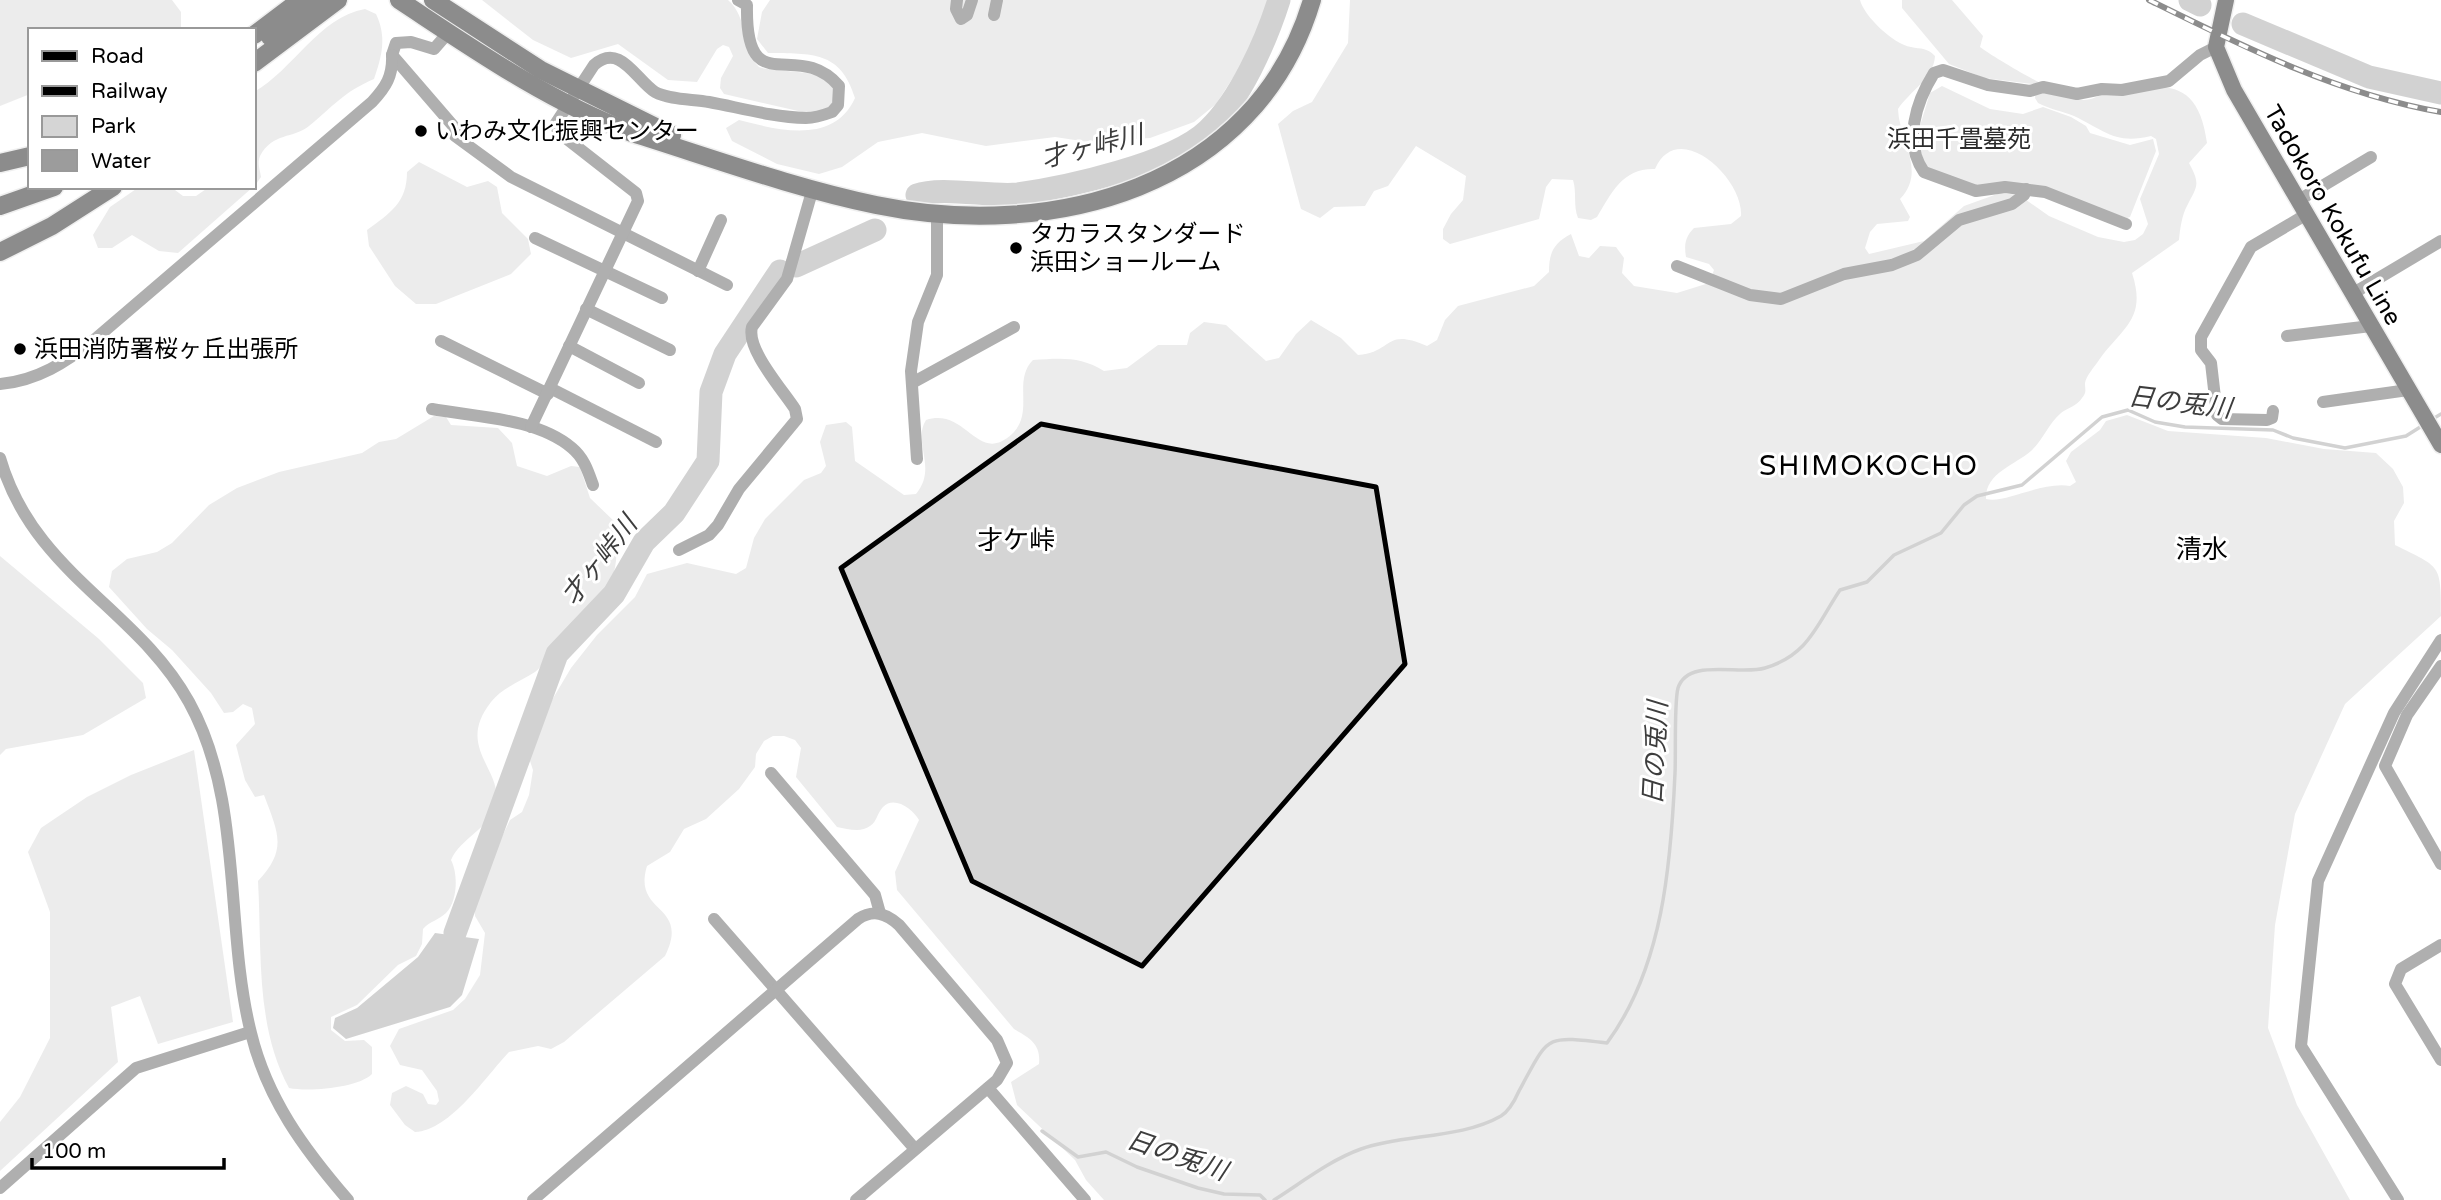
<svg xmlns="http://www.w3.org/2000/svg" width="2441" height="1200" font-family="'Varela Round','Noto Sans JP',sans-serif">
<style>
.green{fill:#d5d5d5}
.water{fill:#9c9c9c}
.lines{fill:none;stroke-linecap:round;stroke-linejoin:round}
.stream{stroke:#9c9c9c;stroke-width:3.5}
.river{stroke:#9c9c9c;stroke-width:23}
.major-casing{stroke:#dbdbdb;stroke-width:19}
.highway-casing{stroke:#dbdbdb;stroke-width:21}
.minor{stroke:#4e4e4e;stroke-width:12}
.major{stroke:#000;stroke-width:16}
.highway{stroke:#000;stroke-width:18}
.rail-casing{stroke:#000;stroke-width:6}
.rail{stroke:#fff;stroke-width:3.5;stroke-dasharray:10;stroke-linecap:butt}
.marked{fill:none;stroke:#000;stroke-width:5;stroke-linejoin:round}
.poi-dot{fill:#000;stroke:#fff;stroke-width:2.5}
.labels{text-anchor:middle;stroke-width:6;stroke-linejoin:round;paint-order:stroke}
.poi-label{font-size:24px;fill:#000;stroke:#fff;text-anchor:start}
.park-label{font-size:24px;fill:#2c2c2c;stroke:#fff}
.street-label{font-size:24px;fill:#000;stroke:#fff}
.water-label{font-size:26px;font-style:italic;fill:#3d3d3d;stroke:#fff}
.neighbourhood-label{font-size:26px;fill:#000;stroke:#fff}
.quarter-label{font-size:28px;letter-spacing:2px;fill:#000;stroke:#fff}
</style>
<rect width="100%" height="100%" fill="#fff"/>
<!-- green -->
<g class="green">
<polygon points="0,0 172,0 181,12 181,30 30,30 30,94 0,106"/>
<path d="M482,0H728C749,18 740,47 759,67C780,75 860,64 827,111L807,113L724,94L720,88L721,78L733,56L729,47L723,45L717,49L697,82L668,80L618,44L571,58L533,40Z"/>
<path d="M770,0H1272L1263,31L1216,104L1194,122L1150,138L1088,142L1055,137L986,146L922,133L878,142L842,167L819,174L777,164L732,141L726,128L739,120C778,130 834,145 855,98C840,50 812,54 768,53L757,39L762,12Z"/>
<path d="M1350,0H1860C1864,16 1893,44 1911,47C1921,49 1928,48 1935,56C1934,78 1909,92 1898,109C1899,141 1927,171 1900,199L1910,217L1908,221L1877,224L1870,232L1865,248L1869,254L1924,241L1964,206L2000,193L2019,195L2049,216L2098,237L2124,242L2135,240L2143,234L2148,224L2140,199L2159,154L2156,139L2151,136C2115,145 2104,130 2074,116C2062,111 2049,109 2038,103L2035,98L2036,88L2032,84L1984,78L1949,64L1902,8V0H1952L1983,36L1980,47C1996,59 2067,101 2084,100C2091,100 2098,96 2104,94C2161,83 2198,75 2207,143L2189,163C2201,185 2197,186 2187,206C2182,215 2180,229 2179,240L2132,273C2147,319 2123,327 2099,360C2095,366 2086,376 2085,383C2085,390 2087,392 2082,398C2077,406 2067,408 2061,413C2049,423 2043,440 2031,451C2015,465 1985,473 1986,499C2005,504 2042,481 2070,486L2076,482L2066,461L2071,452L2100,430L2106,421L2127,415L2168,431L2266,438L2324,449L2376,453L2393,469L2403,487L2404,503L2394,521L2395,545C2441,568 2441,563 2441,616L2345,704L2295,814L2275,925L2268,1028L2297,1105L2350,1200H1104L1086,1180L1075,1160L1017,1105L1011,1082L1039,1064C1041,1044 1030,1038 1014,1029L897,890L895,872L919,820C913,809 894,795 883,807C877,813 877,822 870,826C861,833 848,829 837,827L796,777L801,748L795,740L784,736H773L764,741L756,754L755,767L739,789L706,819L684,829L670,852L647,866C632,915 691,903 665,956L564,1042L551,1049L538,1046L509,1052C487,1075 450,1131 415,1132L405,1125L390,1105L392,1093L406,1086L423,1094L428,1104L436,1105L439,1101L437,1091L422,1070L400,1065L390,1046L399,1029L453,1010L465,999L480,975L485,933L475,916L474,895L510,820L522,812L529,795L533,770L528,755L536,727L571,668L597,635L635,597L647,574L687,563L736,574L746,568L754,538L765,519L804,480L821,473L826,466L820,442L826,425L846,422L852,427L855,461L904,495L916,494C938,468 912,442 926,420C967,407 977,466 1012,434C1035,412 1012,381 1033,360C1060,358 1081,356 1104,371L1127,368L1158,345H1187L1190,333L1204,322L1226,325L1266,361L1279,358L1296,334L1311,320L1341,338L1358,355C1394,352 1384,327 1427,346L1437,340L1445,320L1458,306L1534,286L1549,272C1549,252 1554,243 1571,234L1579,256L1589,258L1600,246L1616,247L1624,258L1622,273L1634,286L1677,293L1709,283L1714,270L1709,264L1686,257C1684,245 1685,237 1694,228L1731,224L1741,216C1744,179 1678,117 1655,169C1623,168 1612,192 1597,217L1591,220L1578,218C1573,205 1577,193 1573,180L1552,179L1546,187L1539,219L1450,244L1443,239V229L1451,214L1463,200L1466,176L1416,146L1388,186L1374,191L1365,206L1334,207L1320,218L1301,209L1278,124L1293,111L1312,102L1348,43Z"/>
<path d="M365,9L376,14C387,37 382,56 374,79C342,93 335,105 309,126C293,139 273,132 260,156C257,163 260,170 261,177L254,187V92C293,70 319,17 365,9Z"/>
<polygon points="1942,86 1990,109 2023,114 2043,107 2071,117 2086,126 2090,133 2130,145 2153,139 2156,151 2130,217 2127,218 2047,191 1981,190 1928,172 1916,139 1930,93"/>
<path d="M419,162L467,187L488,181L497,187L502,213L528,239L531,254L511,274L436,304H416L395,286L369,246L367,230C390,213 407,203 407,172Z"/>
<polygon points="139,187 171,187 183,196 196,196 209,187 253,187 178,253 159,251 132,235 112,248 98,248 93,235 110,207"/>
<path d="M434,416L446,417L451,425L498,428L512,443L517,466L547,476L571,466L580,467L590,498L616,523C619,570 615,593 577,626C569,633 559,638 552,646C545,653 544,666 535,672C520,682 503,687 491,702C454,749 506,770 495,807C489,828 460,839 451,860C458,873 458,901 446,913C439,920 430,921 423,929L422,944L416,956L398,965L357,1005L331,1017V1030L345,1041L364,1040L372,1047V1074C358,1088 309,1092 289,1088C255,1026 262,949 258,881C288,849 278,833 264,795L255,797L245,780L236,745L255,724L252,708L243,704L233,712L224,713L211,693L172,650L147,629L109,587L112,571L127,559L157,552L172,543L209,505L237,488L279,472L362,453L379,442L396,439Z"/>
<polygon points="0,556 99,639 143,683 146,698 83,735 6,749 0,755"/>
<polygon points="194,750 233,1022 158,1044 140,996 111,1007 118,1062 0,1171 0,1122 20,1097 50,1038 50,912 28,852 41,828 87,797 131,775"/>
</g>
<!-- water -->
<polygon class="water" points="435,933 479,939 462,995 450,1007 346,1039 333,1028 335,1018 357,1008 418,957"/>
<g class="lines">
<!-- stream -->
<g class="stream">
<polyline points="2431,420 2441,414"/>
<polyline points="1042,1131 1078,1157 1106,1152 1137,1167 1198,1188 1224,1194 1260,1195 1265,1200"/>
<path d="M1274,1200C1301,1183 1330,1160 1361,1149C1403,1134 1461,1139 1501,1116C1509,1111 1515,1100 1519,1091C1549,1036 1543,1035 1607,1043C1663,967 1671,864 1675,773C1676,754 1674,703 1678,688C1688,657 1741,676 1765,668C1809,655 1817,624 1840,590L1867,582L1894,555L1941,533L1964,505L1977,496L2022,485L2102,417L2128,410L2155,422L2185,427L2273,430L2293,438L2345,448L2406,436L2425,424"/>
</g>
<!-- river -->
<g class="river">
<polyline points="2190,0 2200,5"/>
<polyline points="2243,24 2369,77 2441,93"/>
<path d="M917,195C940,186 991,197 1018,194C1067,187 1173,164 1208,130C1240,100 1266,41 1279,0"/>
<polyline points="796,266 875,230"/>
<polyline points="455,933 557,654 614,594 644,542 674,513 708,461 711,392 725,354 780,271"/>
</g>
<defs>
<polyline id="major" points="2226,0 2216,47 2234,90 2441,445"/>
<g id="highway">
<path d="M399,0C475,50 546,100 632,133C712,158 794,188 876,205C1051,241 1256,189 1312,0"/>
<polyline points="433,0 541,70 672,135"/>
<polyline points="254,35 299,1"/>
<polyline points="270,37 317,0"/>
<polyline points="254,63 338,0"/>
<polyline points="0,163 30,156"/>
<polyline points="0,206 54,187"/>
<polyline points="0,252 52,226 113,187"/>
</g>
</defs>
<!-- major casing -->
<use href="#major" class="major-casing"/>
<!-- highway casing -->
<use href="#highway" class="highway-casing"/>
<!-- minor -->
<g class="minor">
<polyline points="957,0 956,9 961,19 967,15 972,0"/>
<polyline points="994,15 997,0"/>
<polyline points="448,33 434,49 411,42 396,43 392,55 455,128 455,136 511,177 727,285"/>
<polyline points="2299,200 2371,157"/>
<path d="M2126,224L2045,192L2005,187L1976,191L1924,172C1903,142 1916,102 1934,73L1943,70L1988,85L2030,91L2043,87L2077,94L2102,89L2122,90L2169,81L2200,55L2216,47"/>
<polyline points="535,238 662,298"/>
<polyline points="1677,266 1750,295 1781,299 1844,274 1892,265 1917,255 1959,220 2012,204 2024,195 2026,189"/>
<polyline points="698,271 721,220"/>
<polyline points="2352,294 2441,241"/>
<polyline points="586,309 670,350"/>
<polyline points="2287,336 2371,326"/>
<polyline points="441,341 548,394"/>
<polyline points="569,346 639,383"/>
<polyline points="912,383 1014,327"/>
<path d="M0,384C37,381 66,362 94,340L372,102C386,87 393,76 392,55"/>
<polyline points="550,388 656,442"/>
<polyline points="2323,402 2408,390"/>
<path d="M432,409C476,417 537,418 572,448C584,458 588,471 593,485"/>
<polyline points="2273,411 2272,418 2267,420 2222,419 2217,415 2211,363 2201,350 2201,337 2251,247 2307,214"/>
<path d="M531,427L638,201L636,193L558,132L556,123L594,65C620,42 636,80 655,92C670,100 693,99 709,102C741,108 773,117 806,118C815,118 824,115 832,112L838,105L839,86C797,37 745,104 747,5L738,0"/>
<path d="M0,458C33,573 137,608 189,702C244,801 224,926 251,1033C267,1099 304,1149 348,1200"/>
<polyline points="917,459 911,371 918,322 937,275 937,214"/>
<path d="M679,550L709,535L718,525L739,489L797,419L795,409C782,389 746,349 752,327L787,279L813,188"/>
<polyline points="2441,666 2407,715 2385,766 2441,864"/>
<polyline points="771,773 875,895 880,913"/>
<polyline points="714,919 915,1149"/>
<polyline points="2441,945 2401,969 2395,984 2441,1060"/>
<polyline points="988,1088 1085,1200"/>
<polyline points="0,1188 136,1068 250,1032"/>
<path d="M533,1200L858,919C873,909 886,913 899,925L997,1040L1007,1063L997,1080L856,1200"/>
<polyline points="2398,1200 2301,1046 2318,881 2394,713 2441,640"/>
</g>
<!-- major -->
<use href="#major" class="major"/>
<!-- highway -->
<use href="#highway" class="highway"/>
<defs>
<path id="rail" d="M2149,0C2242,46 2337,94 2441,112"/>
</defs>
<!-- rail casing -->
<use href="#rail" class="rail-casing"/>
<!-- rail -->
<use href="#rail" class="rail"/>
</g>
<!-- marked area -->
<path d="M0 0H2441V1200H0ZM1041,424L1376,487L1405,664L1142,966L972,881L841,568Z" fill="#fff" fill-opacity=".55" fill-rule="evenodd"/>
<path class="marked" d="M1041,424L1376,487L1405,664L1142,966L972,881L841,568Z"/>
<!-- markers -->
<g class="poi-dot">
<circle cx="421" cy="131" r="7"/>
<circle cx="1016" cy="248" r="7"/>
<circle cx="20" cy="349" r="7"/>
</g>
<g class="labels">
<!-- poi labels -->
<g class="poi-label">
<text x="435" y="139">いわみ文化振興センター</text>
<text x="1030" y="242">タカラスタンダード<tspan x="1030" dy="28">浜田ショールーム</tspan></text>
<text x="34" y="357">浜田消防署桜ヶ丘出張所</text>
</g>
<!-- park labels -->
<g class="park-label">
<text x="1959" y="147">浜田千畳墓苑</text>
</g>
<!-- street labels -->
<g class="street-label">
<text transform="translate(2333 215) rotate(60)" y="8">Tadokoro Kokufu Line</text>
</g>
<!-- water labels -->
<g class="water-label">
<text transform="translate(1092 146) rotate(-14)" y="9">才ヶ峠川</text>
<text transform="translate(2180 402) rotate(7)" y="9">日の兎川</text>
<text transform="translate(599 560) rotate(-52)" y="9">才ヶ峠川</text>
<text transform="translate(1655 753) rotate(-87)" y="9">日の兎川</text>
<text transform="translate(1177 1155) rotate(19)" y="9">日の兎川</text>
</g>
<!-- neighbourhood labels -->
<g class="neighbourhood-label">
<text x="1016" y="549">才ケ峠</text>
<text x="2202" y="558">清水</text>
</g>
<!-- quarter labels -->
<g class="quarter-label">
<text x="1869" y="475">SHIMOKOCHO</text>
</g>
</g>
<!-- legend -->
<rect x="28" y="28" width="228" height="161" fill="#ffffff" stroke="#999999" stroke-width="2"/>
<rect x="42" y="51" width="35" height="10" fill="#000000" stroke="#999999" stroke-width="2"/>
<text x="91" y="63" font-size="21" fill="#000000">Road</text>
<rect x="42" y="86" width="35" height="10" fill="#000000" stroke="#999999" stroke-width="2"/>
<text x="91" y="98" font-size="21" fill="#000000">Railway</text>
<rect x="42" y="116" width="35" height="21" fill="#d5d5d5" stroke="#999999" stroke-width="2"/>
<text x="91" y="133" font-size="21" fill="#000000">Park</text>
<rect x="42" y="150" width="35" height="21" fill="#9c9c9c" stroke="#999999" stroke-width="2"/>
<text x="91" y="168" font-size="21" fill="#000000">Water</text>
<!-- scale -->
<path d="M32 1158v10h192v-10" fill="none" stroke="#000000" stroke-width="3.5"/>
<text x="42" y="1158" font-size="21" fill="#000000" stroke="#ffffff" stroke-width="5" paint-order="stroke">100 m</text>
</svg>
